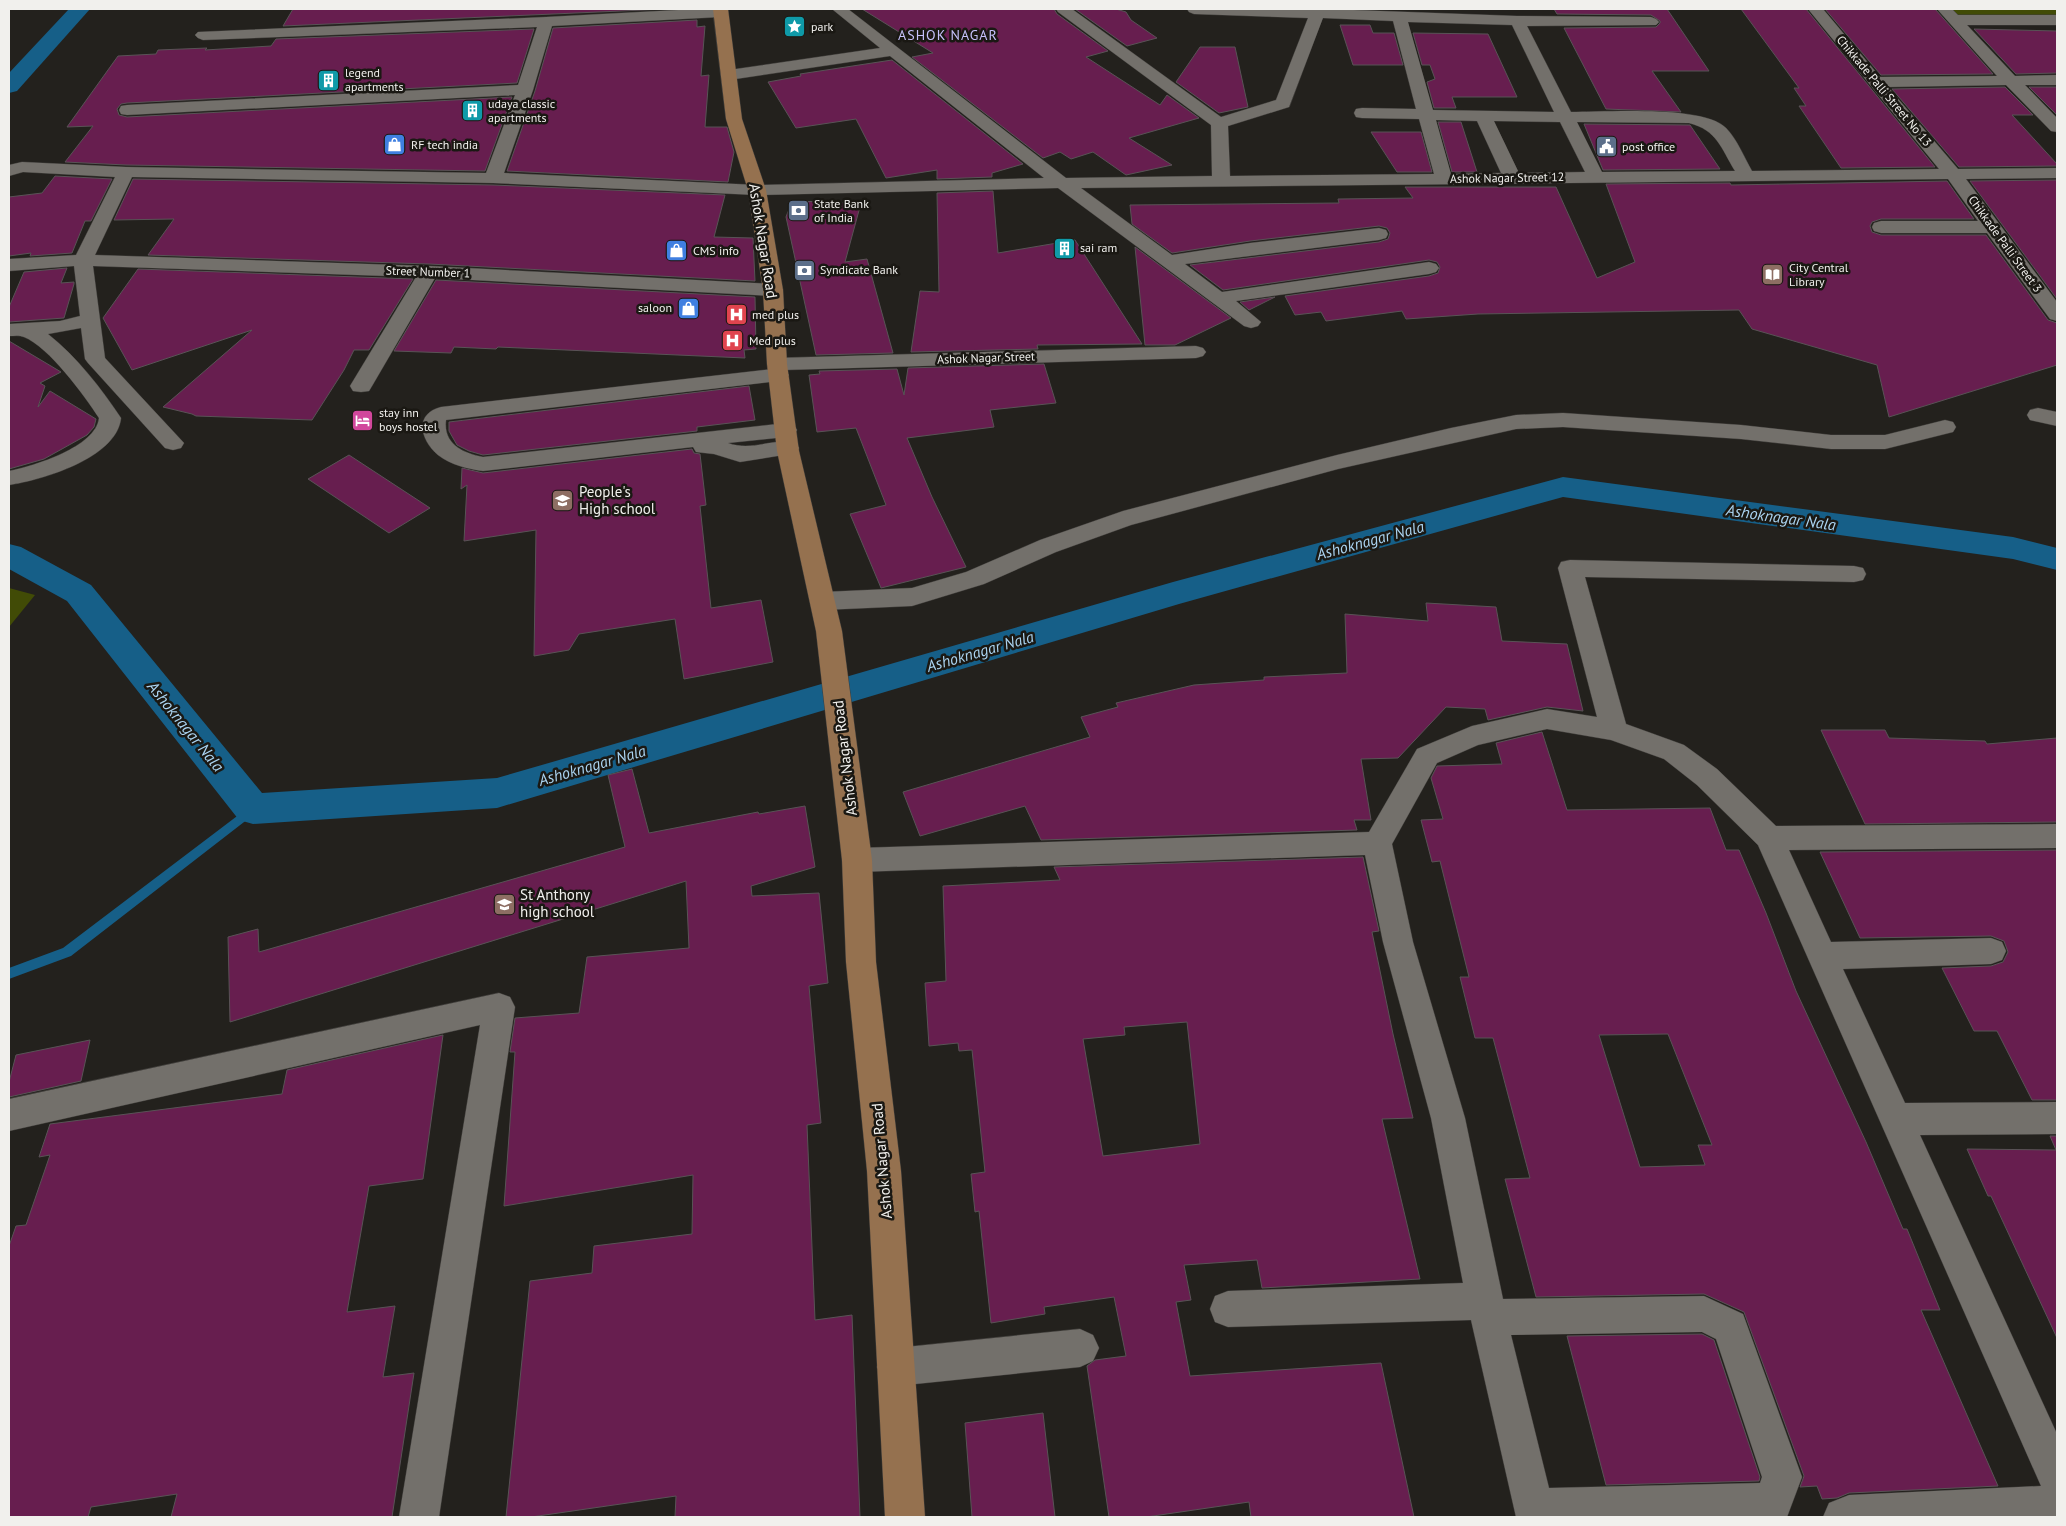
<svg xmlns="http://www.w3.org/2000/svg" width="2066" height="1526" font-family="'PT Sans',sans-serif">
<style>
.green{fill:#414b06}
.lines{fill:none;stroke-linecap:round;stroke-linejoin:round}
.stream{fill:#165f88;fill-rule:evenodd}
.canal{fill:#165f88;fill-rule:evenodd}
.building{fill:#671e4f;stroke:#595356;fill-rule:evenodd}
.minor-casing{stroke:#3f3d3a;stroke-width:1}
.major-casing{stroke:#3f3d3a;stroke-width:1}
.minor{fill:#73706b;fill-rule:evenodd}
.major{fill:#95714f;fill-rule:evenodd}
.labels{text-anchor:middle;stroke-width:5;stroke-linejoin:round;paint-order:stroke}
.far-poi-label{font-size:12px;fill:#f1f0ed;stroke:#1a1813;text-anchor:start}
.far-street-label{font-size:12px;fill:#f1f0ed;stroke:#1a1813}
.far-neighbourhood-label{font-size:14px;letter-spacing:1px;fill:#c7c2fc;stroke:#1a1813}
.street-label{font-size:15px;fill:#f1f0ed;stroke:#1a1813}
.poi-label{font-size:15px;fill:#f1f0ed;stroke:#1a1813;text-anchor:start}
.water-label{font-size:16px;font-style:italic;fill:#abd4f1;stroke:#1a1813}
</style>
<rect width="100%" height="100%" fill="#23211d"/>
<!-- green -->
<g class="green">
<polygon points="1952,9 2057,9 2057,16 1960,17"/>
<polygon points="9,588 35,595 9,627"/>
</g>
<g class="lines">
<!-- stream -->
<polygon class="stream" points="253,804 257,806 259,809 257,812 71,956 9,979 9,968 63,948"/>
<!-- canal -->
<g class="canal">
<polygon points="69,9 90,9 17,91 9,93 9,73"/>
<polygon points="1563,477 2013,537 2057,548 2057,570 2013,559 1563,497 1179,604 497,808 253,824 239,820 67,601 9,569 9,544 21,547 91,585 262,793 497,778 1173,582"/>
</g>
</g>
<!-- building -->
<g class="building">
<polygon points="293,9 666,9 283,26"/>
<polygon points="862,9 1054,9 1057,14 1108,51 1086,57 1160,105 1167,95 1199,118 1129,138 1172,165 1126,175 1093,152 1071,159 1060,152 1043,158 912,57 933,53"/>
<polygon points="1075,9 1116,9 1126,12 1131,20 1157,38 1127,46"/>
<polygon points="1554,9 1667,9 1709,71 1652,71 1681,112 1606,109 1564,28 1656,27 1660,23 1660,21 1651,15 1557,14"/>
<polygon points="1741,9 1806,9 1935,167 1841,168 1799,106 1806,106 1794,88 1799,88"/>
<polygon points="1825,9 1935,9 1993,74 1881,75"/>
<polygon points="697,20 697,27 705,26 701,76 709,75 705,127 727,127 734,152 728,182 507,171 535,91 553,28"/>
<polygon points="1340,25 1370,25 1373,33 1394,33 1403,65 1353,65"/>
<polygon points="534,29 517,83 127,103 121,104 117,109 119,115 127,117 512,97 485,171 126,165 65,162 93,126 67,127 118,56 156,54 158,50 207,48 205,50 271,46 276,39"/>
<polygon points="1974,29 2057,31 2057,73 2016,74"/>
<polygon points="1413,33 1488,34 1517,97 1452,97 1456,108 1434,108 1427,82 1435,79 1430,65 1422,65"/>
<polygon points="1200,47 1235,47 1248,107 1219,113 1176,82"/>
<polygon points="892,60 1023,164 992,173 992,177 937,179 937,170 886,178 856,119 796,128 768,82 801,76 800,74"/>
<polygon points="2005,87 2033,115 2012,115 2057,164 2057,166 1959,167 1892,89"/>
<polygon points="2029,87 2057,87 2057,115"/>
<polygon points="1438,122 1461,122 1477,172 1452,172"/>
<polygon points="1584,124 1690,125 1720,169 1603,170"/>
<polygon points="1371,132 1421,132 1432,172 1397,172"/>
<polygon points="55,176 112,179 91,221 85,221 72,253 30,256 31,253 9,256 9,197 42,193"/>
<polygon points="133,179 493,185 725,195 714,237 753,238 755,281 429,264 148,255 174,219 114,220"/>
<polygon points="2057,180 2057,299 1970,181"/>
<polygon points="1947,181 1974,219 1881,219 1872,222 1870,226 1872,232 1881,235 1986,235 2048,320 2057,323 2057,365 1889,417 1877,365 1752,329 1739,310 1478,314 1406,319 1402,311 1326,321 1321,312 1295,315 1285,296 1429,276 1438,273 1440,267 1437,262 1429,260 1223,290 1190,265 1379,242 1388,239 1390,233 1387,228 1379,226 1250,241 1172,253 1132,224 1130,205 1339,203 1338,199 1413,198 1405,187 1556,187 1597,278 1635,262 1606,184 1730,183 1731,185"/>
<polygon points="993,191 998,253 1075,240 1142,344 1037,345 1038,349 911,352 920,291 939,292 937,193"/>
<polygon points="792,201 861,203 845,262 867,259 893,353 816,355 786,217"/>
<polygon points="1135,247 1231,318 1175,345 1145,345"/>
<polygon points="67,268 61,283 74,282 74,284 64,318 9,322 9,307 24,272"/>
<polygon points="138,269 413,279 369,350 354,350 344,370 312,420 196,416 192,414 163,407 252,330 132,370 103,318"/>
<polygon points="436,280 755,297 756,349 744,350 745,358 498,347 496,349 454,347 451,353 394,351"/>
<polygon points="1275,297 1249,310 1240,302"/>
<polygon points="9,341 61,372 40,383 45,386 38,407 50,391 96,419 94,427 87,435 44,459 9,469"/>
<polygon points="1044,364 1056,403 990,410 994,427 907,438 932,497 966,567 881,588 850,514 886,505 856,428 817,432 809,375 820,374 819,371 897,369 904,395 908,368"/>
<polygon points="749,386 755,420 697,427 697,431 483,455 469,451 457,445 449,431 449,422"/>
<polygon points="692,449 694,453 700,454 706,505 700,506 711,608 761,600 773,662 684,679 675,619 579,634 569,650 534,656 536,530 464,541 467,485 461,489 462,468 483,473"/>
<polygon points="349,455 430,508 389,533 308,479"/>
<polygon points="1426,603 1496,607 1502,641 1567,644 1583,711 1547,707 1488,720 1485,709 1446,707 1398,758 1361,759 1371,820 1354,820 1357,830 1041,840 1025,806 920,836 903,792 1090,737 1081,717 1118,707 1116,703 1194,685 1264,680 1264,677 1347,673 1345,614 1428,621"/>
<polygon points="1821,730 1885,730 1889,738 1985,741 1987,744 2057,738 2057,822 1865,824"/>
<path d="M1542,732L1567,810L1710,808L1726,850H1739L1766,913L1796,991L1866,1142L1903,1229H1907L1940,1310H1921L1998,1486L1849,1493L1837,1498L1822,1499L1817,1486L1800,1487L1804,1476L1744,1312L1704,1294L1536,1297L1505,1179L1530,1178L1493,1038H1475L1460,977H1469L1440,861L1432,862L1421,820L1443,819L1431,778L1437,766L1502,764L1496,743ZM1668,1034L1712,1145H1698L1705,1165L1640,1167L1599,1035Z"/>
<polygon points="632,769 649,833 758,812 759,814 805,806 815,867 751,886 752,896 819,893 828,983 809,986 821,1123 807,1125 815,1320 852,1315 860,1517 675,1517 676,1496 531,1517 506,1517 530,1281 592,1273 594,1246 692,1234 693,1175 504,1206 515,1052 510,1052 515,1018 579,1013 587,957 689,948 686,881 230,1022 228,937 258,929 259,952 625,847 608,775"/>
<polygon points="2057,850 2057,1100 2032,1100 1997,1031 1974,1031 1942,968 1991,966 2003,962 2008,952 2004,941 1991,936 1860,938 1820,852"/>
<path d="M1363,857L1379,931L1372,932L1393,1034L1413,1118L1382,1119L1420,1279L1262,1288L1257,1260L1184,1265L1191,1300L1176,1302L1190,1376L1381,1363L1414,1517H1251L1249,1502L1146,1517H1109L1087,1366L1095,1360L1126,1356L1114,1297L1044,1307L1045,1314L991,1323L979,1211L975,1212L971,1174L985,1172L972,1050L959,1051L958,1043L929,1046L925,983L946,981L943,886L1060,880L1054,867ZM1187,1022L1200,1144L1103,1156L1083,1039L1125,1035L1124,1027Z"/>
<polygon points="443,1035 423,1179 369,1186 347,1312 395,1306 383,1377 414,1373 392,1517 171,1517 177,1494 91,1507 88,1517 9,1517 9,1246 16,1226 26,1225 50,1155 39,1157 50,1124 282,1094 287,1070"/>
<polygon points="90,1040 81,1081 9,1097 9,1082 16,1055"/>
<polygon points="2050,1136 2057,1136 2057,1338 1991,1196 1988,1196 1967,1149 2056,1150"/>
<polygon points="1702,1334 1714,1340 1760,1477 1759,1481 1606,1485 1567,1336"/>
<polygon points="1043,1413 1055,1517 972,1517 965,1423"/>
</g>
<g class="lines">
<defs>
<g id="minor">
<path d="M697,9H725L728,12L725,15L720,17L552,26L533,90L504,173L757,185L1044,178L890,56L729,80L723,78L721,75L723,72L729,70L880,48L832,9H848L1066,178L1212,176L1211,125L1058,12L1056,9H1072L1221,117L1276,100L1308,18L1194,14L1189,12L1187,9H1326L1517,16L1651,17L1656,19L1659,22L1656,25L1527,26L1571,112C1605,112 1704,105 1726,128C1737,139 1744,157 1752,171L1939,169L1808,9H1823L1880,77L1997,76L1937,9H1952L1958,15H2057V25H1967L2015,76L2057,75V85H2025L2057,118V132L2051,131L2006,85L1888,87L1958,169L2057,168V178L1966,179L2057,302V321L2050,319L1987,233H1881L1874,231L1872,227L1874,223L1881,221H1978L1948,179L1081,188L1172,255L1250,243L1379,228L1386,230L1388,234L1386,238L1379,240L1185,264L1222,292L1429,262L1436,264L1439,268L1436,272L1429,274L1236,301L1261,322L1258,326L1251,328L1244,326L1058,188L757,195L493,183L132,177L95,255L429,266L773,284L780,286L783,290L780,294L773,296L435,278L372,386L369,391L361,392L353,391L350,386L416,277L93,266L105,358L184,443L181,448L173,450L165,448L88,363L85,359L81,328L48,334C77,357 101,388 121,418C117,458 42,480 9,485V471C34,466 96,447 99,418C84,395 49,347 24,337C19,335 14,336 9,336V324L60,321L80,316L74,266L9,271V259L76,255L115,177L23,172L9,176V165L22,162L126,167L486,173L515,95L127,115L121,114L119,110L121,106L127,105L518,85L537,27L203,40L198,38L195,35L198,32L546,17ZM1323,18L1393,21L1416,109L1362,108L1356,109L1354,113L1356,117L1362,118L1419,119L1434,174L1230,176L1228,126L1289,107ZM1408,22L1512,25L1554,112L1433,110ZM1436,120L1477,121L1501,173L1451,174ZM1494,121L1560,122L1585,172L1519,173ZM1577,122L1689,123C1717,130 1721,148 1735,171L1602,172Z"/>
<path d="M1196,346L1203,348L1206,352L1203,356L1196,358L784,370L789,375L785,379L778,381L446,420C443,444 463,453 483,457L786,423L794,425L797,430L794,435L786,437L728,443C753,452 773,437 796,443L799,448L796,453L740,462L714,454L696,452L693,447L483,471C468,469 451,465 438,455C421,441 413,414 441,407L773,369L767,364L770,360L777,358Z"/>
<polygon points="2038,408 2057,412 2057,426 2030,420 2027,415 2030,410"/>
<polygon points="1563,413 1741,425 1831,435 1885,435 1945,420 1953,422 1956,427 1953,432 1885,449 1831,449 1741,439 1563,427 1516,429 1338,469 1131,525 1056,552 984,584 912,606 823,610 814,607 811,601 814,595 823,592 912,588 966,572 1040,540 1123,511 1337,455 1451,428 1516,415"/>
<path d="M1570,560L1854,566L1863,568L1866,574L1863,580L1854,582L1585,577L1626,724L1684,745L1717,769L1776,826L2057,824V848L1789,850L1831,942L1991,938L2002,942L2006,951L2002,960L1991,964L1843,969L1905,1103L2057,1102V1134L1920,1135L2057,1434V1517H1823L1829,1503L1849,1495L2041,1486L1758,845L1697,785L1664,759L1611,740L1547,729L1478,745L1437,763L1392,844L1413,942L1465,1118L1503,1299L1704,1296L1743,1314L1802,1477L1787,1517H1516L1471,1320L1228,1327L1215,1322L1210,1309L1215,1296L1228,1291L1463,1283L1431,1118L1383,942L1365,855L857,872L847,868L842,860L847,852L857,848L1369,832L1417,749L1472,726L1547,709L1597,717L1558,568L1561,562ZM1702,1332L1716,1339L1762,1477L1760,1483L1549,1488L1511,1335Z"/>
<polygon points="499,993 510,997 515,1007 439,1517 399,1517 480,1025 9,1131 9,1099"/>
<polygon points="1080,1329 1093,1335 1099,1348 1093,1361 1080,1367 896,1386 883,1380 877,1367 883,1354 896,1348"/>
</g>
<polygon id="major" points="713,9 728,9 742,119 766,190 783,290 787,364 799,451 842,631 872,860 876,962 901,1171 925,1517 885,1517 867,1171 846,962 842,860 816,631 777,451 767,364 763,290 748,190 726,119"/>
</defs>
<!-- minor casing -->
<use href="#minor" class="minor-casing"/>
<!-- major casing -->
<use href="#major" class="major-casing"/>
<!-- minor -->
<use href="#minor" class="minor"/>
<!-- major -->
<use href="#major" class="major"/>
</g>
<!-- icons -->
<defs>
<symbol id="sight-square" viewBox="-11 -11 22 22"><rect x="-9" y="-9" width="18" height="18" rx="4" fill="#0f9aa8" stroke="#1a1813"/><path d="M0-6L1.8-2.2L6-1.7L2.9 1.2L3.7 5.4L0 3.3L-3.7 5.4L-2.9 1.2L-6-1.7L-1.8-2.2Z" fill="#fff"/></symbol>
<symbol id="building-square" viewBox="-11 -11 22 22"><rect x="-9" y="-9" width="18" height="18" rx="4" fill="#0f9aa8" stroke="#1a1813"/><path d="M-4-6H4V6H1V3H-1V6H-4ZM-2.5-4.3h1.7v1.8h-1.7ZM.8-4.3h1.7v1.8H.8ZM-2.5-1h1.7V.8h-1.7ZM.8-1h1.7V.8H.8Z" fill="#fff"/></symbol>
<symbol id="shop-square" viewBox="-11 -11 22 22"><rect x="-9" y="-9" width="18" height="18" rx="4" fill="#3f7fe0" stroke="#1a1813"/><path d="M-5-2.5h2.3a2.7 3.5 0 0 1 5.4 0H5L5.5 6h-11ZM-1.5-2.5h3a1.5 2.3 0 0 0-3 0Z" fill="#fff"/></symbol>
<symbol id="civic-square" viewBox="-11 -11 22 22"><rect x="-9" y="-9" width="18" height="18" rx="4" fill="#5c6f8a" stroke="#1a1813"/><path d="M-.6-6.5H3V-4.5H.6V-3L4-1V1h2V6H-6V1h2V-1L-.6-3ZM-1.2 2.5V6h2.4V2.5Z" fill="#fff"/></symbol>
<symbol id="bank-square" viewBox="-11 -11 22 22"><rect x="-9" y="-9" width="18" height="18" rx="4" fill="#5c6f8a" stroke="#1a1813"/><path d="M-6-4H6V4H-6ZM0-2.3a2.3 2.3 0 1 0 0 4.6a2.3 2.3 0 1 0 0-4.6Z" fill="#fff"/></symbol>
<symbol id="library-square" viewBox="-11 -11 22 22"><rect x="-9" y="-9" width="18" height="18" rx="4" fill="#8d6e63" stroke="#1a1813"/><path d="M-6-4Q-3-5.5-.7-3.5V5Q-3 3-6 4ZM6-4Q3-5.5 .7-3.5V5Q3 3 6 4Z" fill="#fff"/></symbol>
<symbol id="hospital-square" viewBox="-11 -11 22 22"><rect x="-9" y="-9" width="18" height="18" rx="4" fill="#e0444e" stroke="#1a1813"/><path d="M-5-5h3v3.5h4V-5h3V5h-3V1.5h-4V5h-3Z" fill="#fff"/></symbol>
<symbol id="hotel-square" viewBox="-11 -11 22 22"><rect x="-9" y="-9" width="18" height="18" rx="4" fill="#d1479c" stroke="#1a1813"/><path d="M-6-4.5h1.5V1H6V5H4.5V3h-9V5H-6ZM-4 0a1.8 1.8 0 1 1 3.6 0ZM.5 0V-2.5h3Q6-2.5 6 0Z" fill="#fff"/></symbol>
<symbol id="school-square" viewBox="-11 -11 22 22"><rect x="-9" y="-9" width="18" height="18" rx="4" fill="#8d6e63" stroke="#1a1813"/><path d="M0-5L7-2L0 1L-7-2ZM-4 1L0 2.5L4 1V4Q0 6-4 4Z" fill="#fff"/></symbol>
</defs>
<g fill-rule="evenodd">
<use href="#sight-square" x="782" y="14" width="25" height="25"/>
<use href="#building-square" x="316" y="68" width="25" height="25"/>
<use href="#building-square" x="460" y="98" width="25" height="25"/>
<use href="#shop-square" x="382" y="132" width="25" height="25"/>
<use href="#civic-square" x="1594" y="134" width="25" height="25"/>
<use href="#bank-square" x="786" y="198" width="25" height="25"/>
<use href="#building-square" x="1052" y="236" width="25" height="25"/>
<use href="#shop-square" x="664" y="238" width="25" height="25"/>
<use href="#bank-square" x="792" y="258" width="25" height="25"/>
<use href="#library-square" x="1760" y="262" width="25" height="25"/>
<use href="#shop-square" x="676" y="296" width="25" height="25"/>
<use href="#hospital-square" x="724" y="302" width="25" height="25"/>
<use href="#hospital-square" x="720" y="328" width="25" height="25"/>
<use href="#hotel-square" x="350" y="408" width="25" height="25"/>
<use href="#school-square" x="550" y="488" width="25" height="25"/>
<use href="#school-square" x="492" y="892" width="25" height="25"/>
</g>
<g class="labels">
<!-- far-poi labels -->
<g class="far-poi-label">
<text x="811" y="31">park</text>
<text x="345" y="77">legend<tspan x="345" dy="14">apartments</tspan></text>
<text x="488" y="108">udaya classic<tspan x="488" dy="14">apartments</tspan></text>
<text x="411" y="149">RF tech india</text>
<text x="1622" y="151">post office</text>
<text x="814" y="208">State Bank<tspan x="814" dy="14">of India</tspan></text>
<text x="1080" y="252">sai ram</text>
<text x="693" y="255">CMS info</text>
<text x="1789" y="272">City Central<tspan x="1789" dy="14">Library</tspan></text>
<text x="820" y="274">Syndicate Bank</text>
<text x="672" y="312" text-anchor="end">saloon</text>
<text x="752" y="319">med plus</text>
<text x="749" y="345">Med plus</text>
<text x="379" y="417">stay inn<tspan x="379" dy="14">boys hostel</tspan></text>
</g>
<!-- far-street labels -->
<g class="far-street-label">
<text transform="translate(1884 91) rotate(50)" y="4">Chikkade Palli Street No 13</text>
<text transform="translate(1507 178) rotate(-1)" y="4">Ashok Nagar Street 12</text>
<text transform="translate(2005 244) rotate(54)" y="4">Chikkade Palli Street 3</text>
<text transform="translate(428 272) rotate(2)" y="4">Street Number 1</text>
<text transform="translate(986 358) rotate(-2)" y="4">Ashok Nagar Street</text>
</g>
<!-- far-neighbourhood labels -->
<g class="far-neighbourhood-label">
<text x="948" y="40">ASHOK NAGAR</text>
</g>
<!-- street labels -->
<g class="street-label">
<text transform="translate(763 241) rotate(81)" y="5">Ashok Nagar Road</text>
<text transform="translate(845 758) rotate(-97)" y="5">Ashok Nagar Road</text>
<text transform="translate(882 1161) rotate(-95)" y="5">Ashok Nagar Road</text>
</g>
<!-- poi labels -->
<g class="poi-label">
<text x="579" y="497">People's<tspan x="579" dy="17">High school</tspan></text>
<text x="520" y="900">St Anthony<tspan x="520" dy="17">high school</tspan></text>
</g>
<!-- water labels -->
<g class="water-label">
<text transform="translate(1781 517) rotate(8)" y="6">Ashoknagar Nala</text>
<text transform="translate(1370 540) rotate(-15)" y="6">Ashoknagar Nala</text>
<text transform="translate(980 651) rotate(-16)" y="6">Ashoknagar Nala</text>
<text transform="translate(186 726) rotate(51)" y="6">Ashoknagar Nala</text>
<text transform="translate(592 765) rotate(-16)" y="6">Ashoknagar Nala</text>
</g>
</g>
<!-- border -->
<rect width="2066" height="1526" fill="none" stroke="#f1f0ed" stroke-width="20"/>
</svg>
